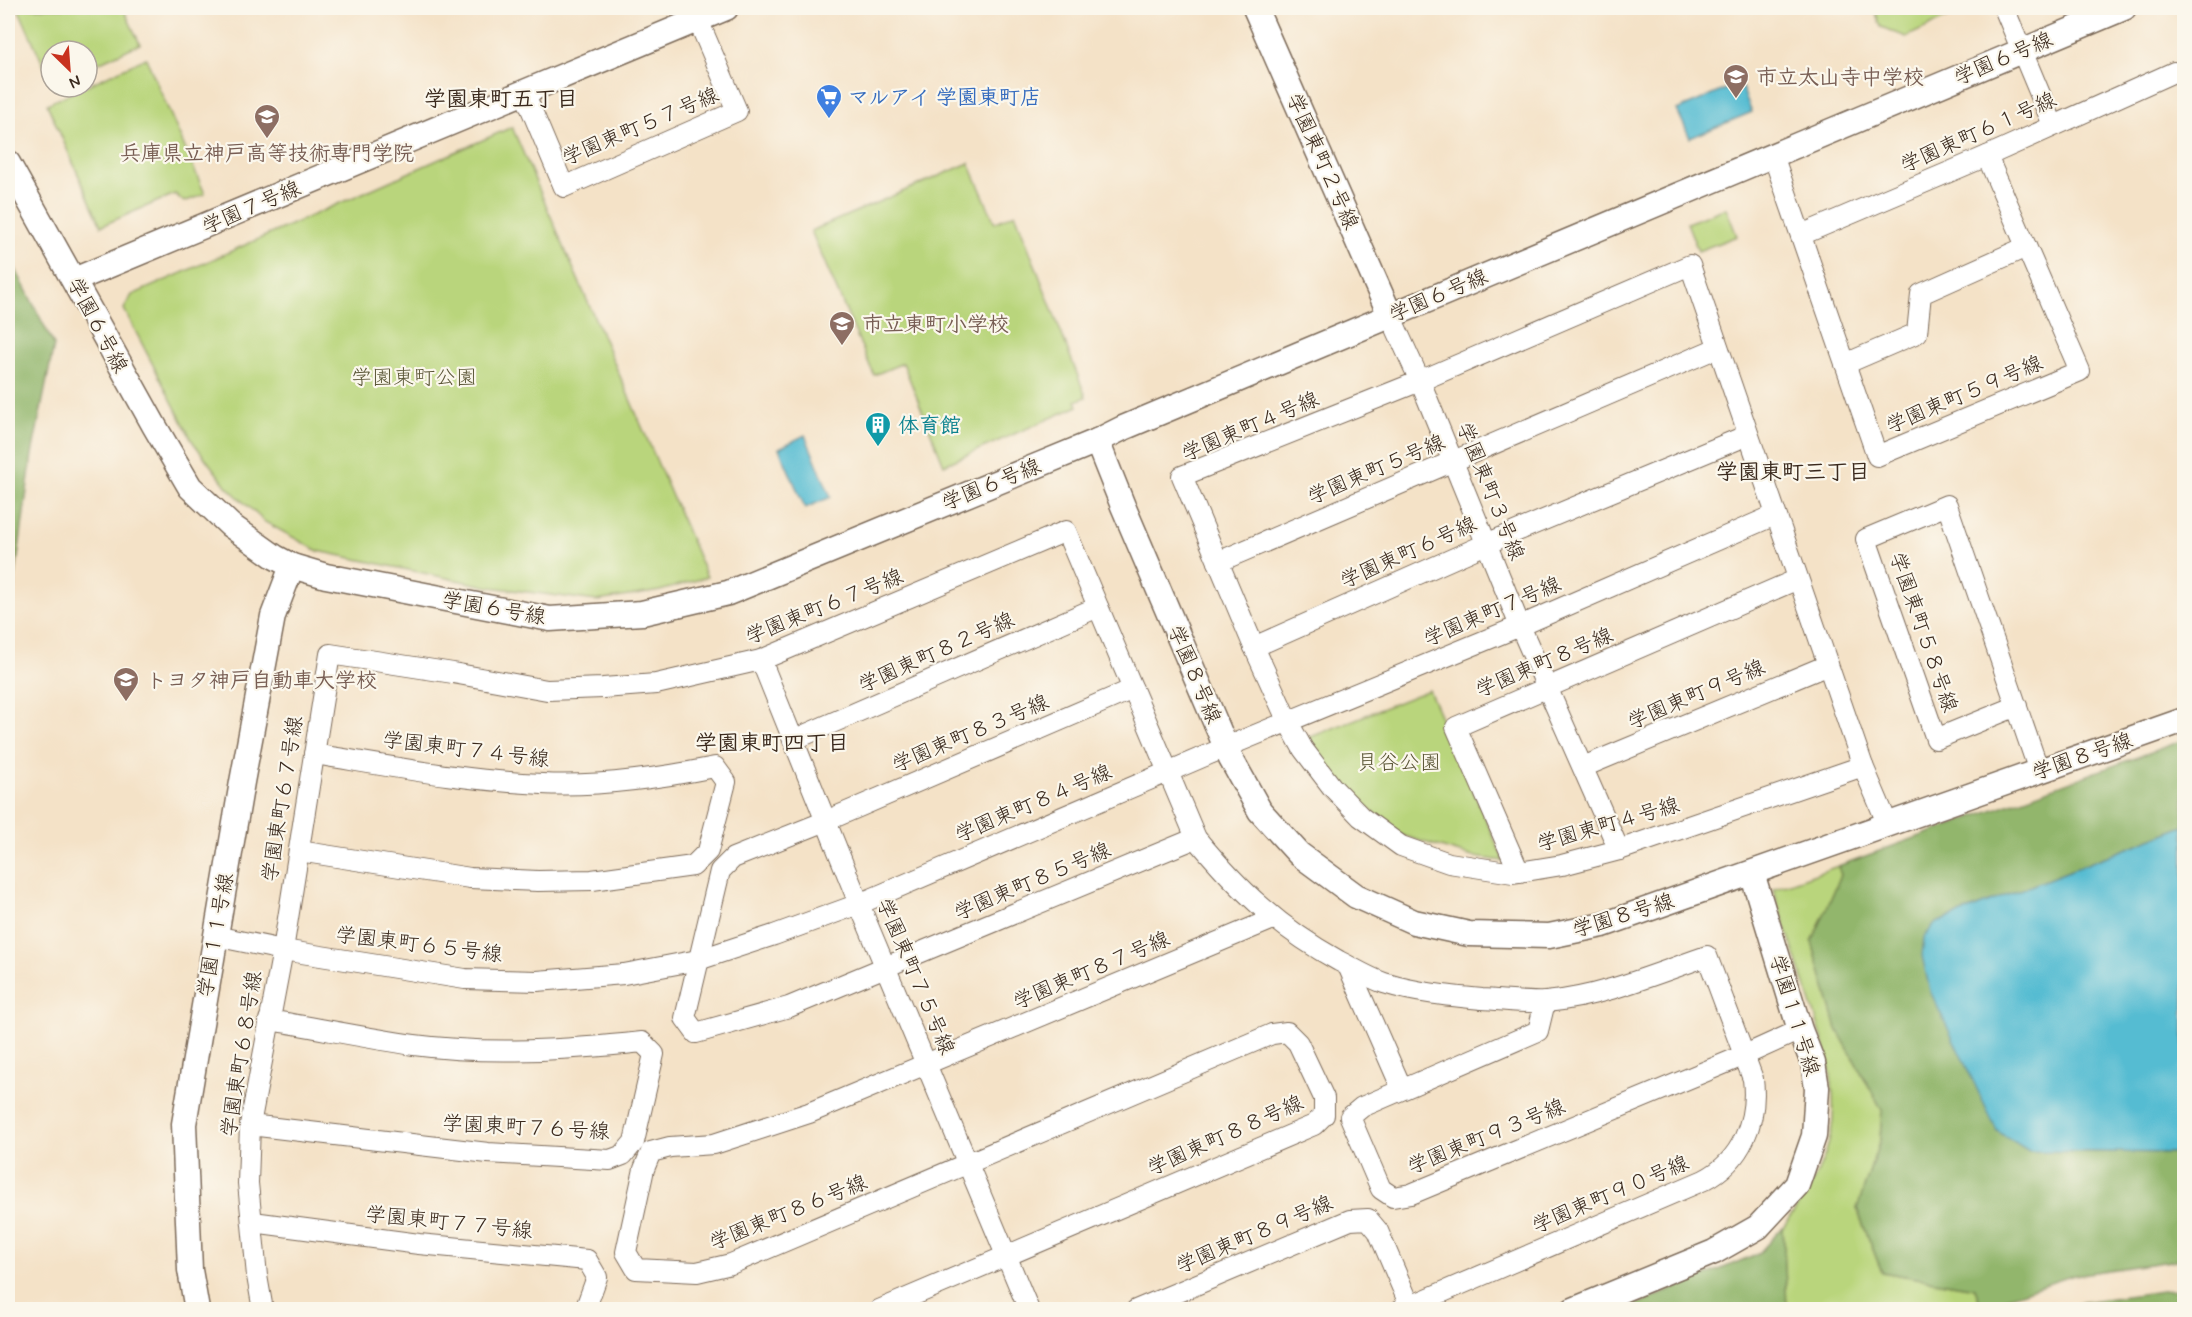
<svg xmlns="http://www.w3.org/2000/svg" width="2192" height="1317" font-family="Mynerve,'Klee One',sans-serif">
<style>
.green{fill:#b9d57c;stroke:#7a804d;stroke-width:1.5}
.forest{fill:#92b66c;stroke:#667045;stroke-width:1.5}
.water{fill:#54bcd2;stroke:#487378;stroke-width:1.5}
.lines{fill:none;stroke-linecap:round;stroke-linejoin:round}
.minor-casing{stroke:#7c6a59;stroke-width:22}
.tertiary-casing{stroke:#7c6a59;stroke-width:27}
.minor{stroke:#fff;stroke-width:20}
.tertiary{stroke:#fff;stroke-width:24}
.labels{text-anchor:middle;stroke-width:4.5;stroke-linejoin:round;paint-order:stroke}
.street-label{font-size:21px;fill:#3b2a1e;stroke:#fbf7ec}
.education-label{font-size:21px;font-weight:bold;fill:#785e54;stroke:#fbf7ec;text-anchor:start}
.shop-label{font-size:21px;font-weight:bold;fill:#366cbe;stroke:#fbf7ec;text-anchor:start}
.park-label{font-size:21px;fill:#5a5536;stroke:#fbf7ec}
.culture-label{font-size:21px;font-weight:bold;fill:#0d838f;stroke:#fbf7ec;text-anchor:start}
.neighbourhood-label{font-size:22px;font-weight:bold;fill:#3b2a1e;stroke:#fbf7ec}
</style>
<rect width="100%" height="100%" fill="#fbf7ec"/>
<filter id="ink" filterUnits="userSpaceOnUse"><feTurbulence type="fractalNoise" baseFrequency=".0167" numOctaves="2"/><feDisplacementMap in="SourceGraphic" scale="12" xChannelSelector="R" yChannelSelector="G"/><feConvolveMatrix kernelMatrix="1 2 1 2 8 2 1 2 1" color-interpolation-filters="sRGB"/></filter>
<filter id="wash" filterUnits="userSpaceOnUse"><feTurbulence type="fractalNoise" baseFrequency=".008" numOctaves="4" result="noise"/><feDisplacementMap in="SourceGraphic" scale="24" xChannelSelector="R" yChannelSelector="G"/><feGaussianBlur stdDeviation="1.35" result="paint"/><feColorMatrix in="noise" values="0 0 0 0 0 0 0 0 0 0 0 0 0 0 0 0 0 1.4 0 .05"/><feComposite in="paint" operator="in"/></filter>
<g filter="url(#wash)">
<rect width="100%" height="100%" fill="#f4e2c7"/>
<!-- green -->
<g class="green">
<polygon points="18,8 123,8 140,44 87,68 87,51 51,51 51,82"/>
<polygon points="1874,8 1968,8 1906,37 1881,27"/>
<polygon points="146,58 205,194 184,202 175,194 101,226 47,104"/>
<polygon points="512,127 707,577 660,591 597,601 490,587 318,551 265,522 227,487 193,442 124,309 132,295"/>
<polygon points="969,163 995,223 1015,213 1086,397 1076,401 1078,406 944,465 903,363 874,375 811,231"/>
<polygon points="1726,208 1737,236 1698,251 1687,223"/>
<polygon points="1429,690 1504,861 1473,857 1401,835 1365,806 1337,779 1308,738"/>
<path d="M1838,866L1841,875L1812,942L1837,1029L1882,1110L1880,1140L1857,1209L1882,1272L1975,1288L1981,1306L1958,1310L1787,1309L1783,1227C1806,1196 1831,1157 1833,1117C1836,1072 1820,1030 1806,988C1795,955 1784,922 1773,889Z"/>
</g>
<!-- forest -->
<g class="forest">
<polygon points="8,254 54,345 32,454 8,630"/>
<polygon points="2184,740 2184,826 1936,923 2029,1151 2184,1153 2184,1259 2074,1275 1981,1306 1975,1288 1882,1272 1857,1209 1880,1140 1882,1110 1837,1029 1812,942 1841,875 1838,866"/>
<polygon points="1783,1227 1787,1309 1626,1309 1759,1253"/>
<polygon points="2184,1288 2184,1309 2066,1309 2083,1302"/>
</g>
<!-- water -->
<g class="water">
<polygon points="1740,83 1752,112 1690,138 1677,110"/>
<polygon points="805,435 831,497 805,508 779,448"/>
<polygon points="2184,826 2184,1153 2029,1151 1997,1131 1930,991 1922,956 1924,937 1936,923"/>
</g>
</g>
<g filter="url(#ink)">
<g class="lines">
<defs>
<g id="minor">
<polyline points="2004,8 2053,125"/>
<polyline points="524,92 564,187 737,111 698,20"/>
<polyline points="1773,155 1877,456 2080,371 1987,156"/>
<polyline points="1801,235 1987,156 2174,72"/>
<polygon points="1690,265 1863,766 1619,850 1562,865 1513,873 1449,863 1401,846 1361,817 1332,787 1303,749 1288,722 1254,647 1182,476 1420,381"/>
<polyline points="1390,315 1420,381 1520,626 1619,850"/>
<polyline points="1845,364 1917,333 1921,294 2026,247"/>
<polyline points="1218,562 1717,348"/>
<polyline points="1254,647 1486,544 1748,435"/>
<polyline points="761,660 864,916 1029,1310"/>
<polyline points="1133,689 826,821 733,858 720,871 685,1018 696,1033 789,1007 1196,838"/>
<polyline points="2017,706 1936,739 1866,539 1947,505 2039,771"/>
<polyline points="793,740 1098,607"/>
<polyline points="1863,766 1888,825"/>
<polyline points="1583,767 1828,665"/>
<path d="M299,851L470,878L538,881L592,880L693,866L708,851L726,782L715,767C660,778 598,787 542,784C465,781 389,766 314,754"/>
<polyline points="1519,872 1456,727 1798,579"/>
<polyline points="215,936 283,950 465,979 537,981 624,974 698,960 774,935 859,904 1226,747 1520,626 1775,515"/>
<polyline points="1348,966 1402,1089"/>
<polyline points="1545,1002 1538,1031 1362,1107 1350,1117 1381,1189 1393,1197 1411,1194 1745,1055 1800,1030"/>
<path d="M250,1125L488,1153L610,1160L623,1155L634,1142L654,1054L642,1042C568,1050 489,1055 414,1045C366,1038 318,1028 269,1020"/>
<polyline points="253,1222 419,1244 587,1260 597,1277 585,1310"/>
<path d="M263,1310L257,1276L248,1183L250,1125L283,950L330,654L453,673L547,690L603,688L656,684L761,660L1066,531L1196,838C1239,890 1279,928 1339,961C1353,968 1369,978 1384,983C1416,993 1449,996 1482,999C1503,1000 1525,1003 1546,1002C1601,997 1655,974 1707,956L1753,1079C1758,1120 1742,1161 1704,1180L1401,1310"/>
<polyline points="879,1310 1314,1125 1324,1115 1324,1098 1298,1043 1287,1032 1272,1034 731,1264 697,1272 636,1269 626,1252 644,1169 651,1152 670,1147 714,1144 809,1113 1273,919"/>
<polyline points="1136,1310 1350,1220 1368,1219 1378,1231 1410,1306"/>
</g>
<g id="tertiary">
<polyline points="1255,8 1390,315"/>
<polyline points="8,163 155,427 190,487 230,525 275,557 292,566 326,576 550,619 642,613 728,593 1097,441 1123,428 2124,8"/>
<polyline points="74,280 726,8"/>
<polyline points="1097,441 1123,506 1231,759 1260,811 1299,854 1356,896 1414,922 1469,934 1549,936 1603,925 2184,720"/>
<polyline points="197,1310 190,1270 184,1124 242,782 273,616 292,566"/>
<polyline points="1573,1310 1714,1252 1758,1227 1797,1185 1814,1136 1817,1088 1813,1063 1800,1030 1752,873"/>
</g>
</defs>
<!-- minor casing -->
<use href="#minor" class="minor-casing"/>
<!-- tertiary casing -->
<use href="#tertiary" class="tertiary-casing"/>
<!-- minor -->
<use href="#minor" class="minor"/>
<!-- tertiary -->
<use href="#tertiary" class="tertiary"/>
</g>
</g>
<!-- icons -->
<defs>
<symbol id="school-pin" viewBox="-11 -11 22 30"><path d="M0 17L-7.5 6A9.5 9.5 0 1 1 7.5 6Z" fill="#8d6e63" stroke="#fbf7ec"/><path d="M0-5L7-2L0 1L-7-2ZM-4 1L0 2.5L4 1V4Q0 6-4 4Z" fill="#fff"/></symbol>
<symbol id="supermarket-pin" viewBox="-11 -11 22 30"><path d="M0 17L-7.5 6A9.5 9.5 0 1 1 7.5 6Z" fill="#3f7fe0" stroke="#fbf7ec"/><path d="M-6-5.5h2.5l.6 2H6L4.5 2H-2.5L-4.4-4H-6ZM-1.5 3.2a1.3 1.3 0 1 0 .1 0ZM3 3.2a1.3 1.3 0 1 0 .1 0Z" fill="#fff"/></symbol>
<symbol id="building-pin" viewBox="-11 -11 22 30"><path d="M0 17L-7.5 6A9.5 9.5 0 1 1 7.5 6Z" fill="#0f9aa8" stroke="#fbf7ec"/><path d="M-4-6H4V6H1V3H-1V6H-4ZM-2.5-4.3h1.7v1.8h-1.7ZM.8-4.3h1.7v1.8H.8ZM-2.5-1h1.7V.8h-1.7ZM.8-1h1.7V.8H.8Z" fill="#fff"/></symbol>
</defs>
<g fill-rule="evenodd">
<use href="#school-pin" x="1721" y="62" width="30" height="40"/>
<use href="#supermarket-pin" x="814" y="82" width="30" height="40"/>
<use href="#school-pin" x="252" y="102" width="30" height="40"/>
<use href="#school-pin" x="827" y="309" width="30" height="40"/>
<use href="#building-pin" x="863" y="410" width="30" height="40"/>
<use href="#school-pin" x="111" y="665" width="30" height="40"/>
</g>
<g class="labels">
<!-- street labels -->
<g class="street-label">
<text transform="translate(2003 58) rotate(-23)" y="7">学園６号線</text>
<text transform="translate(640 126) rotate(-23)" y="7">学園東町５７号線</text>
<text transform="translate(1978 132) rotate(-24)" y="7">学園東町６１号線</text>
<text transform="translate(1323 161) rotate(66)" y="7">学園東町２号線</text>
<text transform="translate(251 207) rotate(-23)" y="7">学園７号線</text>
<text transform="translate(1438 295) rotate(-23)" y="7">学園６号線</text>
<text transform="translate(98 325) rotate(62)" y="7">学園６号線</text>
<text transform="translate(1964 394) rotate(-23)" y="7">学園東町５９号線</text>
<text transform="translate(1250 426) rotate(-23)" y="7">学園東町４号線</text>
<text transform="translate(1376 469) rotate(-23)" y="7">学園東町５号線</text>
<text transform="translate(991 484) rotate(-22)" y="7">学園６号線</text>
<text transform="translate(1491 491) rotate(68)" y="7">学園東町３号線</text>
<text transform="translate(1408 552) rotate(-24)" y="7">学園東町６号線</text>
<text transform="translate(824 606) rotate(-22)" y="7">学園東町６７号線</text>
<text transform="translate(494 608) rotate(10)" y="7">学園６号線</text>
<text transform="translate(1492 611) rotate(-23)" y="7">学園東町７号線</text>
<text transform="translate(1924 632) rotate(71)" y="7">学園東町５８号線</text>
<text transform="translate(936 652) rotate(-24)" y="7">学園東町８２号線</text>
<text transform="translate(1544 662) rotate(-23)" y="7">学園東町８号線</text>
<text transform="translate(1195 674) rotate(67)" y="7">学園８号線</text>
<text transform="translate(1696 694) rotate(-23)" y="7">学園東町９号線</text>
<text transform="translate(970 733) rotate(-23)" y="7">学園東町８３号線</text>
<text transform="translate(466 749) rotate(7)" y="7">学園東町７４号線</text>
<text transform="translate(2082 756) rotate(-19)" y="7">学園８号線</text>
<text transform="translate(282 799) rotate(-81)" y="7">学園東町６７号線</text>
<text transform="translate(1033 803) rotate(-23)" y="7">学園東町８４号線</text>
<text transform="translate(1608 824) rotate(-16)" y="7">学園東町４号線</text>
<text transform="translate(1032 881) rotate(-23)" y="7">学園東町８５号線</text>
<text transform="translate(1623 915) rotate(-17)" y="7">学園８号線</text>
<text transform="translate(215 935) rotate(-80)" y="7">学園１１号線</text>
<text transform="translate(419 944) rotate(7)" y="7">学園東町６５号線</text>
<text transform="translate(1091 970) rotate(-23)" y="7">学園東町８７号線</text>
<text transform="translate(916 976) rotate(67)" y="7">学園東町７５号線</text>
<text transform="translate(1795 1015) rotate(73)" y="7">学園１１号線</text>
<text transform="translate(241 1054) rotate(-81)" y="7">学園東町６８号線</text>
<text transform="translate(526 1127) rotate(3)" y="7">学園東町７６号線</text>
<text transform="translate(1225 1135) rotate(-24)" y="7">学園東町８８号線</text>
<text transform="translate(1486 1136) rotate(-22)" y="7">学園東町９３号線</text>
<text transform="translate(1610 1194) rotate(-23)" y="7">学園東町９０号線</text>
<text transform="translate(788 1212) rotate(-22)" y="7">学園東町８６号線</text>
<text transform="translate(449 1222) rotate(6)" y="7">学園東町７７号線</text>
<text transform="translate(1254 1234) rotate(-23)" y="7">学園東町８９号線</text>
</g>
<!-- education labels -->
<g class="education-label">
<text x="1756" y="84">市立太山寺中学校</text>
<text x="267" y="160" text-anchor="middle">兵庫県立神戸高等技術専門学院</text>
<text x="862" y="331">市立東町小学校</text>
<text x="146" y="687">トヨタ神戸自動車大学校</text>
</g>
<!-- shop labels -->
<g class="shop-label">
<text x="848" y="104">マルアイ 学園東町店</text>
</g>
<!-- park labels -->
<g class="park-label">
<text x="414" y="384">学園東町公園</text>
<text x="1399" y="769">貝谷公園</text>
</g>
<!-- culture labels -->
<g class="culture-label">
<text x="898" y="432">体育館</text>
</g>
<!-- neighbourhood labels -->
<g class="neighbourhood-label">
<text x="501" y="106">学園東町五丁目</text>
<text x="1793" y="479">学園東町三丁目</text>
<text x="772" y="750">学園東町四丁目</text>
</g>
</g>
<!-- margin -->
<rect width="2192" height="1317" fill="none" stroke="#fbf7ec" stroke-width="30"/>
<!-- north arrow -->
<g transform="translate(69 69) rotate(155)"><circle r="28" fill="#fbf7ec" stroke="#aea59a" stroke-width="1.5"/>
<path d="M0-4.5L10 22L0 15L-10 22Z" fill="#c8321e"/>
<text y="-9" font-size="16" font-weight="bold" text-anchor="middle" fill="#3b2a1e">N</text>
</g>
</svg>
